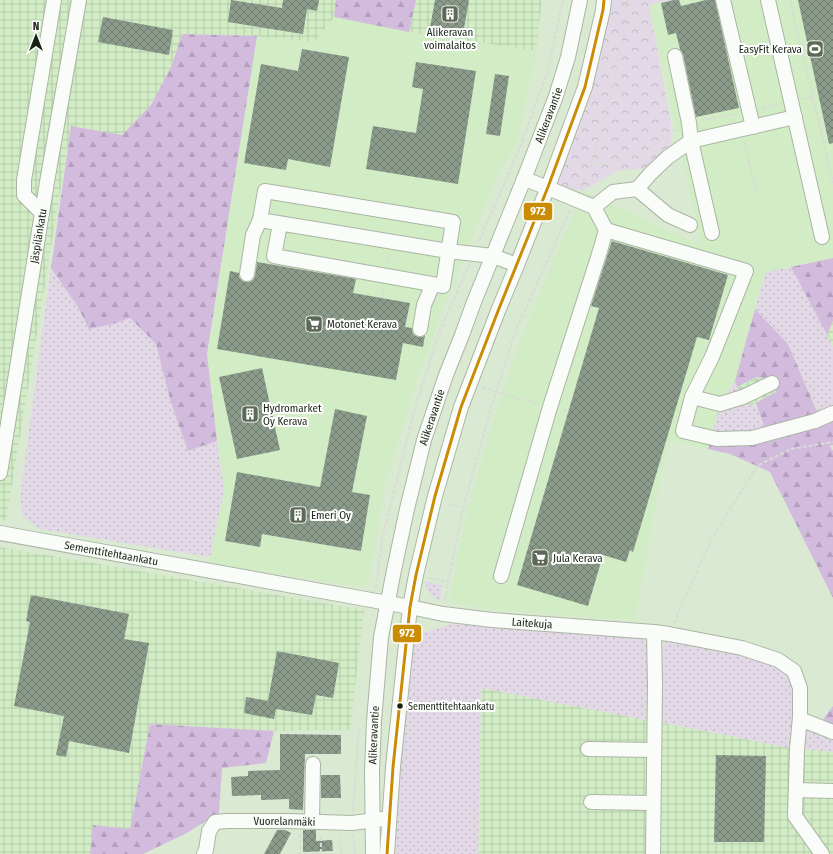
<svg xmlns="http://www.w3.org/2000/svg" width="833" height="854" font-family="'Fira Sans Condensed',sans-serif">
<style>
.built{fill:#d2ecc6}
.industrial{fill:url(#industrial-grid)}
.grass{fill:url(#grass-dots)}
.forest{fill:url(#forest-firs)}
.park{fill:url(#park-crowns)}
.building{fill:url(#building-cross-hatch)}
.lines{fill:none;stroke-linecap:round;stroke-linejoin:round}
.minor-casing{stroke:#aab6a3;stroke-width:16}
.path{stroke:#d7dcd5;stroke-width:2;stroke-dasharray:4 2;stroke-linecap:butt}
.minor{stroke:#f9fcf8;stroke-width:14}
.bus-1-casing{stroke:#fff;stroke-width:6}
.bus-1{stroke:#ca8c04;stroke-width:3}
.bus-dot{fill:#182313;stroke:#fff;stroke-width:1.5}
.labels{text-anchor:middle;stroke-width:4;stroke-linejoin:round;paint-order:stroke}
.bus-label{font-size:10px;fill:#182313;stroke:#fff;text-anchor:start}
.poi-label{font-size:11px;fill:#182313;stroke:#fff;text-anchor:start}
.street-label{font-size:11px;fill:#182313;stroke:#fff}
.line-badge{stroke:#fff;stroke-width:1.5}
.badge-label{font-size:11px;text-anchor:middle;font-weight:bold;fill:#fff}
</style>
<defs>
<pattern id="industrial-grid" width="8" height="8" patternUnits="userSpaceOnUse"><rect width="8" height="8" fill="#d2ecc6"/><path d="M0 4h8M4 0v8" fill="none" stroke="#b4caa9"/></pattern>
<pattern id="grass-dots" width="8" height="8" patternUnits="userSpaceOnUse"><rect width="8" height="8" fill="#e2d8e6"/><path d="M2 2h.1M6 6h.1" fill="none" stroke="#c1b9c4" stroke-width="1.8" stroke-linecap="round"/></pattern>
<pattern id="forest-firs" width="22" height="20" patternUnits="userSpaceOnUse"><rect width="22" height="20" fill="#d3bbde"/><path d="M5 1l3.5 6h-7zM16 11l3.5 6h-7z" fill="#b4a0be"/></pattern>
<pattern id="park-crowns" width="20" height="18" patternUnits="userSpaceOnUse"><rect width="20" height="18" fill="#e2d8e6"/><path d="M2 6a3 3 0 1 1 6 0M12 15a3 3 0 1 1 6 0" fill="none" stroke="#c1b9c4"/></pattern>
<pattern id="building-cross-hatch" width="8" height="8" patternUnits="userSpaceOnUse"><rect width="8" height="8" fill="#8b9b8b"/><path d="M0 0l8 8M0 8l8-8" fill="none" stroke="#717e70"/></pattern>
</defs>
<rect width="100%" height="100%" fill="#daead2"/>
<!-- built -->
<g class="built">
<polygon points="672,0 833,0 833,258 766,272 735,381 720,404 708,449 671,440 661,474 635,621 483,609 449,602 462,531 483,456 499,401 529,318 583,191 701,245 649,5"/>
<polygon points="334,17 409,32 536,51 517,144 501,168 451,288 415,386 385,486 368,586 352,586 209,563 224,490 207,356 257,36 314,42"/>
</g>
<!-- industrial -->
<g class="industrial">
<polygon points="0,0 336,0 334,17 314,42 257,36 182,34 172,65 151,105 122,135 71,126 6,521 0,520"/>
<polygon points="416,0 542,0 536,51 409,32"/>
<polygon points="833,321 833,347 827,335"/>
<polygon points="756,377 770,379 776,392 750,406 737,387"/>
<polygon points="0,547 364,610 350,730 274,731 150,724 130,829 93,825 90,854 0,854"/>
<polygon points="481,688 797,749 833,752 833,854 479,854"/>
</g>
<!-- grass -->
<g class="grass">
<polygon points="791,267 833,347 833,418 823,423 788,344 755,309 766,272"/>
<polygon points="51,268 78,307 89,329 113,324 130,318 156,343 171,403 188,451 217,441 224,490 210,557 40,529 23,517 20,497"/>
<polygon points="735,381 737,387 750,406 756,403 768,438 710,443 720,404"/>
<path d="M425,581L442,585L440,601C431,597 427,591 425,581Z"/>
<polygon points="453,624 633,635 643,638 648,646 646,720 481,688 478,854 388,854 409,651 417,637 432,630"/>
<polygon points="667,641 706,646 763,659 791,675 795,689 791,748 661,722 663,646"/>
<polygon points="808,722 833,732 833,752 805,749"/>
</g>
<!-- forest -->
<g class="forest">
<polygon points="336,0 416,0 409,32 334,17"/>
<polygon points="182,34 257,36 207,354 217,441 188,451 171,403 156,344 130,318 113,324 89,329 78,307 51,268 71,126 122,135 151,105 172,65"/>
<polygon points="833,258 833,321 827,335 791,267"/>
<polygon points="755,309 788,344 822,423 833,418 833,445 830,446 833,451 833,598 770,472 730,454 708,449 710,443 768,438 756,403 776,392 770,380 756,377 737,387 735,381"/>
<polygon points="833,706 833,730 826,726 824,718"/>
<polygon points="150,724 274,731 266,763 222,768 219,813 185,834 143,854 90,854 93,825 130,829"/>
</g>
<!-- park -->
<polygon class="park" points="610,0 673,0 649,5 671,123 671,145 644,168 617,171 583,191 556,185"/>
<!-- building -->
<g class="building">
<polygon points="231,0 282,8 283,0 319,0 317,11 307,9 303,34 228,22"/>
<polygon points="435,0 469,0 463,34 430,28"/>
<polygon points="674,0 679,0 681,6 706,0 715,0 739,108 696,117 683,54 680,49 676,33 668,35 661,3"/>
<polygon points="798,0 833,0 833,143 829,144"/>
<polygon points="103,17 173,30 169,55 98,42"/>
<polygon points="302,49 349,57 330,167 288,159 286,170 244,163 261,64 298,71"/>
<polygon points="416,62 476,71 458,184 366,169 373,126 416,133 423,89 412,87"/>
<polygon points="495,74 509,76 500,136 486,134"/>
<polygon points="612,241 728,275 709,340 697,337 633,552 630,550 626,562 603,555 588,606 517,585 599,308 591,306"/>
<polygon points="257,262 356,279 353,293 410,303 405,327 412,328 412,332 414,335 418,337 423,337 425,335 423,347 403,343 396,380 217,349 230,271 239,273 239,277 242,281 246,282 250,282 253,280 255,276"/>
<polygon points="262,368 280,450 237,459 219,377"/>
<polygon points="335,409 367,416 352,492 370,495 361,551 262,534 260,547 225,541 237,472 320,487"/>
<polygon points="31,595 129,614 124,639 149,643 129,753 69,741 66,757 56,755 64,716 14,706 30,622 26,621"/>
<polygon points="277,651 339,663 333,698 316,695 312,715 276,709 274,719 244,713 246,697 268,701"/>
<polygon points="280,734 341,735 341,754 305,754 303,810 289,809 289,799 261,800 261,795 232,796 231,777 248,776 248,771 280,770"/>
<polygon points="716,755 766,756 764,842 714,842"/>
<polygon points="321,775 340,775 341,798 321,798"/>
<polygon points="277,830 285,830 291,833 280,854 264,854"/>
<polygon points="303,830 316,830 316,841 332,840 333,851 303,852"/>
</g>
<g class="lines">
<defs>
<g id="minor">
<polyline points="723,0 753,127"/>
<polyline points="768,0 822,237"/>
<polyline points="675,56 689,123 691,141 712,233"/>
<path d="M524,179C548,187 571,198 594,207L613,192L637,189L668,215L690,225"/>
<polyline points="637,189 651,173 668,157 691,141 795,117"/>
<polyline points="42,213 24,195 24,180 54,0"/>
<polyline points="280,224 274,256 443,286 453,222 265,191 260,220 448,251 493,256 517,265"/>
<polyline points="606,230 746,271 712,357 692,397 683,431 717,439 752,438 815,421 833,413"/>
<polyline points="247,274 253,235 260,220"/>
<polyline points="420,329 424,305 430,291 431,284"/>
<polyline points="692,397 720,404 743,397 772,383"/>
<path id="s1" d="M0,473L47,182L79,0"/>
<path id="s2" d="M0,533L410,607L443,614L492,620L654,632L669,634L742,648L778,660L794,671L800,688V717L797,749L795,816L822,854"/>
<polyline points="501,576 550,407 600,251 606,230 594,207"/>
<polyline points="800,719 833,732"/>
<polyline points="588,749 654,750"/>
<polyline points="796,790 833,791"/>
<polyline points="591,802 653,803"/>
<polyline points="312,821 313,764"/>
<path id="s3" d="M204,854L206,850L209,831L215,822L227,821H289L352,823L383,819"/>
<path id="s4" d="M373,854L372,772L374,721L381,637L394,570L407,509L424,440L446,375L462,335L474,302L524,179L556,96L568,57L580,0"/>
<polyline points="387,854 393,767 410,607 416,575 435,496 461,407 498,311 517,265 548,187 585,87 603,10 604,0"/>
<polyline points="653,854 655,686 654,632"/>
</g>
</defs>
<!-- minor casing -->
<use href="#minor" class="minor-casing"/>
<!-- path -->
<g class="path">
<polyline points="790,0 833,183"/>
<polyline points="803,99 813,97"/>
<polyline points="762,108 779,104"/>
<polyline points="701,120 736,114"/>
<polyline points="744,142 756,191"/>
<polyline points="591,165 606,163 644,152 668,134 677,129"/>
<polyline points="580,188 591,165 611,95 623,38 627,0"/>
<polyline points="479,241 519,150 547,73 563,0"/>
<polyline points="388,263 390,254"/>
<polyline points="382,298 384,287"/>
<polyline points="482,387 537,404"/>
<polyline points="563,410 568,410"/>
<polyline points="449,504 463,508"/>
<polyline points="429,578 448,582 463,508 489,415 514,335 570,210"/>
<polyline points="376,588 382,539 416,404 428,369 438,335 469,265"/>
<polyline points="445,601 448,582"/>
<polyline points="674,623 711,540 757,466 791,449 833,442"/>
<polyline points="353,811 359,726"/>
<polyline points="300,834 300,854 321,854 321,835"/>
<polyline points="340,835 341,854"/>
<polyline points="353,835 355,854"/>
</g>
<!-- minor -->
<use href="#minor" class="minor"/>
<defs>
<polyline id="bus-1" points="387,854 393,767 410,607 416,575 435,496 461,407 498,311 548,187 585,87 603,10 604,0"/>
</defs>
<!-- bus-1 casing -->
<use href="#bus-1" class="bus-1-casing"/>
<!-- bus-1 -->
<use href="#bus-1" class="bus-1"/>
</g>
<!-- icons -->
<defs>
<symbol id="building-square" viewBox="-11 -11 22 22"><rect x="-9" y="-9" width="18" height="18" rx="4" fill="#5c6956" stroke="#fff"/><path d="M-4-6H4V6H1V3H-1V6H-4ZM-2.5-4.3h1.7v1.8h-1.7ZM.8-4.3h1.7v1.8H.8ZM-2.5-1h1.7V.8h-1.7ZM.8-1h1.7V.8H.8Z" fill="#fff"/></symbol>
<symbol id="stadium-square" viewBox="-11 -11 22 22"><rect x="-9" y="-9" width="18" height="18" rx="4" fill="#5c6956" stroke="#fff"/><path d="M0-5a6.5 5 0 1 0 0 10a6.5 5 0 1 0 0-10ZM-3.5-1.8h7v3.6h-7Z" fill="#fff"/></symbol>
<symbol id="supermarket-square" viewBox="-11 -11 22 22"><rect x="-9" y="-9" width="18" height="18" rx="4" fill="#5c6956" stroke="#fff"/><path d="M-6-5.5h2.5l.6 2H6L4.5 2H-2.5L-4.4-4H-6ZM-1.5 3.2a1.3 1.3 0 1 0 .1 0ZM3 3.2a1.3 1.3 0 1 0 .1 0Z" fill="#fff"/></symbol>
</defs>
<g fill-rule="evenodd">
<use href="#building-square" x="440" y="4" width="20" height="20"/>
<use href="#stadium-square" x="805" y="39" width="20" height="20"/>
<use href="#supermarket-square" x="304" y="314" width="20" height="20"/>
<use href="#building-square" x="240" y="404" width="20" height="20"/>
<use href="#building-square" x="288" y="505" width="20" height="20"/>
<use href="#supermarket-square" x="530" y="548" width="20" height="20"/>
</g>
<!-- markers -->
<circle class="bus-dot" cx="400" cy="706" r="3.5"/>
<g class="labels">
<!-- bus labels -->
<g class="bus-label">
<text x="408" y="710">Sementtitehtaankatu</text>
</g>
<!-- poi labels -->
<g class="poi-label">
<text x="450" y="36" text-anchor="middle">Alikeravan<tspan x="450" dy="13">voimalaitos</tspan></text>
<text x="802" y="53" text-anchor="end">EasyFit Kerava</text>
<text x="327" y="328">Motonet Kerava</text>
<text x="263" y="412">Hydromarket<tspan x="263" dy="13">Oy Kerava</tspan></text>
<text x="311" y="519">Emeri Oy</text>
<text x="553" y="562">Jula Kerava</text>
</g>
<!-- street labels -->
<g class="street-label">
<text dy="4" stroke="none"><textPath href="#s4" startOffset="767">Alikeravantie</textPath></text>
<text dy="4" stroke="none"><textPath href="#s1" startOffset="240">Jäspilänkatu</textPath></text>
<text dy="4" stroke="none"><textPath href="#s4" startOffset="443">Alikeravantie</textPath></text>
<text dy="4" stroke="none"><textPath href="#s2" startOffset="113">Sementtitehtaankatu</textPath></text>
<text dy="4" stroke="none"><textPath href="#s2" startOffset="540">Laitekuja</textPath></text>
<text dy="4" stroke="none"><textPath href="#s4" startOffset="119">Alikeravantie</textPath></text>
<text dy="4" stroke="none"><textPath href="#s3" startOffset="104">Vuorelanmäki</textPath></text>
</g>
</g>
<g class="line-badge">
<rect x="523" y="202" width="30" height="19" rx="4" fill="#ca8c04"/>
<rect x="392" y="624" width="30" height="19" rx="4" fill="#ca8c04"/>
</g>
<g class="badge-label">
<text x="538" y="215">972</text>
<text x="407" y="637">972</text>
</g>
<!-- north arrow -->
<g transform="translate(36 36)" stroke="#ffffff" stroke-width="3" paint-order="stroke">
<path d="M0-3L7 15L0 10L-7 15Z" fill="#182313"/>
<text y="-6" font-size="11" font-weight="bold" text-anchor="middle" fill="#182313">N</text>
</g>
</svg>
